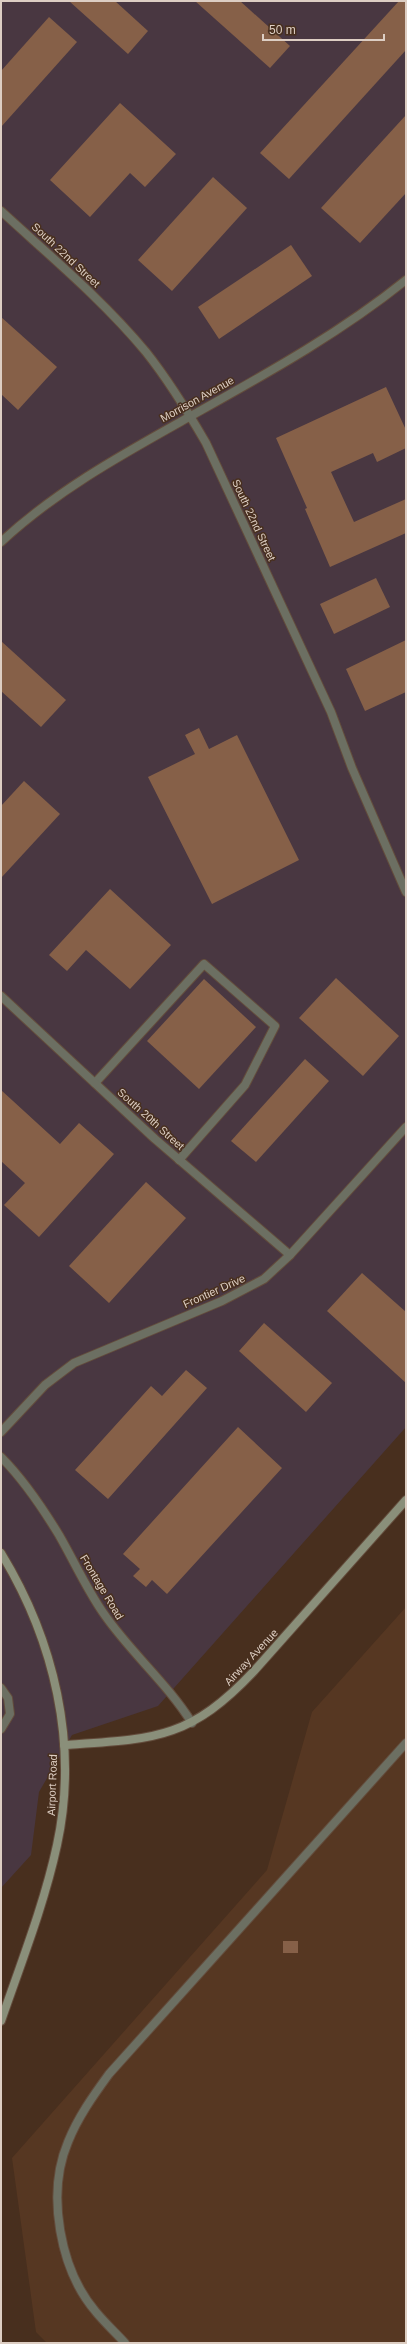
<svg xmlns="http://www.w3.org/2000/svg" width="407" height="2344" font-family="Arial,sans-serif">
<style>
.built{fill:#563722}
.industrial{fill:#493741}
.building{fill:#866048}
.lines{fill:none;stroke-linecap:round;stroke-linejoin:round}
.lane-casing{stroke:#634c3c;stroke-width:10}
.street-casing{stroke:#634c3c;stroke-width:10}
.secondary-casing{stroke:#634c3c;stroke-width:10}
.lane{stroke:#6c6f62;stroke-width:8}
.street{stroke:#6c6f62;stroke-width:8}
.secondary{stroke:#8a8f7a;stroke-width:8}
.labels{text-anchor:middle;stroke-width:3;stroke-linejoin:round;paint-order:stroke}
.street-label{font-size:11px;fill:#ddcec3;stroke:#482f1e}
</style>
<rect width="100%" height="100%" fill="#482f1e"/>
<!-- built -->
<polygon class="built" points="406,1607 406,2343 47,2343 36,2332 12,2158 267,1870 312,1712"/>
<!-- industrial -->
<polygon class="industrial" points="1,1 406,1 406,1427 158,1706 72,1735 39,1792 31,1855 1,1888"/>
<!-- building -->
<g class="building">
<polygon points="69,1 115,1 148,31 128,54"/>
<polygon points="195,1 240,1 290,46 270,68"/>
<polygon points="399,1 406,1 406,50 289,179 260,153"/>
<polygon points="49,17 77,42 1,127 1,71"/>
<polygon points="120,103 176,154 145,187 130,173 90,217 50,180"/>
<polygon points="406,115 406,193 360,243 321,208"/>
<polygon points="213,177 247,208 172,291 138,260"/>
<polygon points="291,245 312,276 219,339 198,307"/>
<polygon points="1,317 57,367 18,410 1,394"/>
<polygon points="386,387 406,430 406,448 377,462 373,453 331,472 354,522 406,499 406,533 330,567 305,509 307,508 276,438"/>
<polygon points="376,578 390,607 334,634 320,604"/>
<polygon points="406,640 406,692 365,711 346,669"/>
<polygon points="1,641 66,700 41,727 1,691"/>
<polygon points="199,728 209,749 237,735 299,860 212,904 148,777 195,754 185,735"/>
<polygon points="24,781 60,814 1,878 1,806"/>
<polygon points="110,889 171,945 130,989 86,950 67,971 49,955"/>
<polygon points="336,978 399,1036 363,1076 299,1018"/>
<polygon points="204,979 256,1027 199,1089 147,1041"/>
<polygon points="305,1059 329,1081 256,1162 231,1141"/>
<polygon points="1,1090 60,1144 79,1123 114,1154 39,1237 4,1205 25,1183 1,1161"/>
<polygon points="146,1182 186,1218 109,1303 69,1266"/>
<polygon points="362,1273 406,1312 406,1383 327,1311"/>
<polygon points="264,1323 332,1383 306,1412 239,1351"/>
<polygon points="186,1370 207,1388 108,1499 75,1470 151,1386 162,1396"/>
<polygon points="238,1427 282,1468 167,1594 152,1580 146,1587 133,1576 140,1569 123,1554"/>
<rect x="283" y="1941" width="15" height="12"/>
</g>
<g class="lines">
<defs>
<g id="lane">
<polyline points="95,1083 204,964 275,1026 245,1085 179,1160"/>
<polyline points="1,1688 8,1698 10,1714 1,1729"/>
<path d="M125,2343C116,2333 105,2323 96,2312C60,2270 46,2194 68,2142C78,2117 93,2096 109,2074L406,1743"/>
</g>
<g id="street">
<path d="M1,211C50,256 103,300 146,352C169,381 188,412 206,443L331,712L352,768L406,892"/>
<path d="M1,542C57,490 123,454 189,417C264,375 339,334 406,280"/>
<polyline points="1,996 155,1139 290,1255"/>
<polyline points="1,1432 45,1385 74,1363 222,1301 264,1279 290,1255 406,1127"/>
<path d="M1,1457C24,1480 42,1507 59,1535C74,1561 87,1590 104,1614C131,1653 167,1683 192,1723"/>
</g>
<g id="secondary">
<path d="M1,1553C54,1640 79,1744 57,1845C44,1905 21,1963 1,2021"/>
<path d="M64,1745C154,1739 189,1740 254,1671L406,1500"/>
</g>
</defs>
<!-- lane casing -->
<use href="#lane" class="lane-casing"/>
<!-- street casing -->
<use href="#street" class="street-casing"/>
<!-- secondary casing -->
<use href="#secondary" class="secondary-casing"/>
<!-- lane -->
<use href="#lane" class="lane"/>
<!-- street -->
<use href="#street" class="street"/>
<!-- secondary -->
<use href="#secondary" class="secondary"/>
</g>
<g class="labels">
<!-- street labels -->
<g class="street-label">
<text transform="translate(66 255) rotate(43)" y="4">South 22nd Street</text>
<text transform="translate(197 399) rotate(-29)" y="4">Morrison Avenue</text>
<text transform="translate(254 520) rotate(65)" y="4">South 22nd Street</text>
<text transform="translate(151 1119) rotate(42)" y="4">South 20th Street</text>
<text transform="translate(214 1291) rotate(-24)" y="4">Frontier Drive</text>
<text transform="translate(102 1587) rotate(59)" y="4">Frontage Road</text>
<text transform="translate(251 1657) rotate(-47)" y="4">Airway Avenue</text>
<text transform="translate(52 1785) rotate(-88)" y="4">Airport Road</text>
</g>
</g>
<!-- border -->
<rect width="407" height="2344" fill="none" stroke="#ddcec3" stroke-width="4"/>
<!-- scale -->
<path d="M263 34v6h121v-6" fill="none" stroke="#ddcec3" stroke-width="2"/>
<text x="269" y="34" font-size="12" fill="#ddcec3" stroke="#482f1e" stroke-width="3" paint-order="stroke">50 m</text>
</svg>
